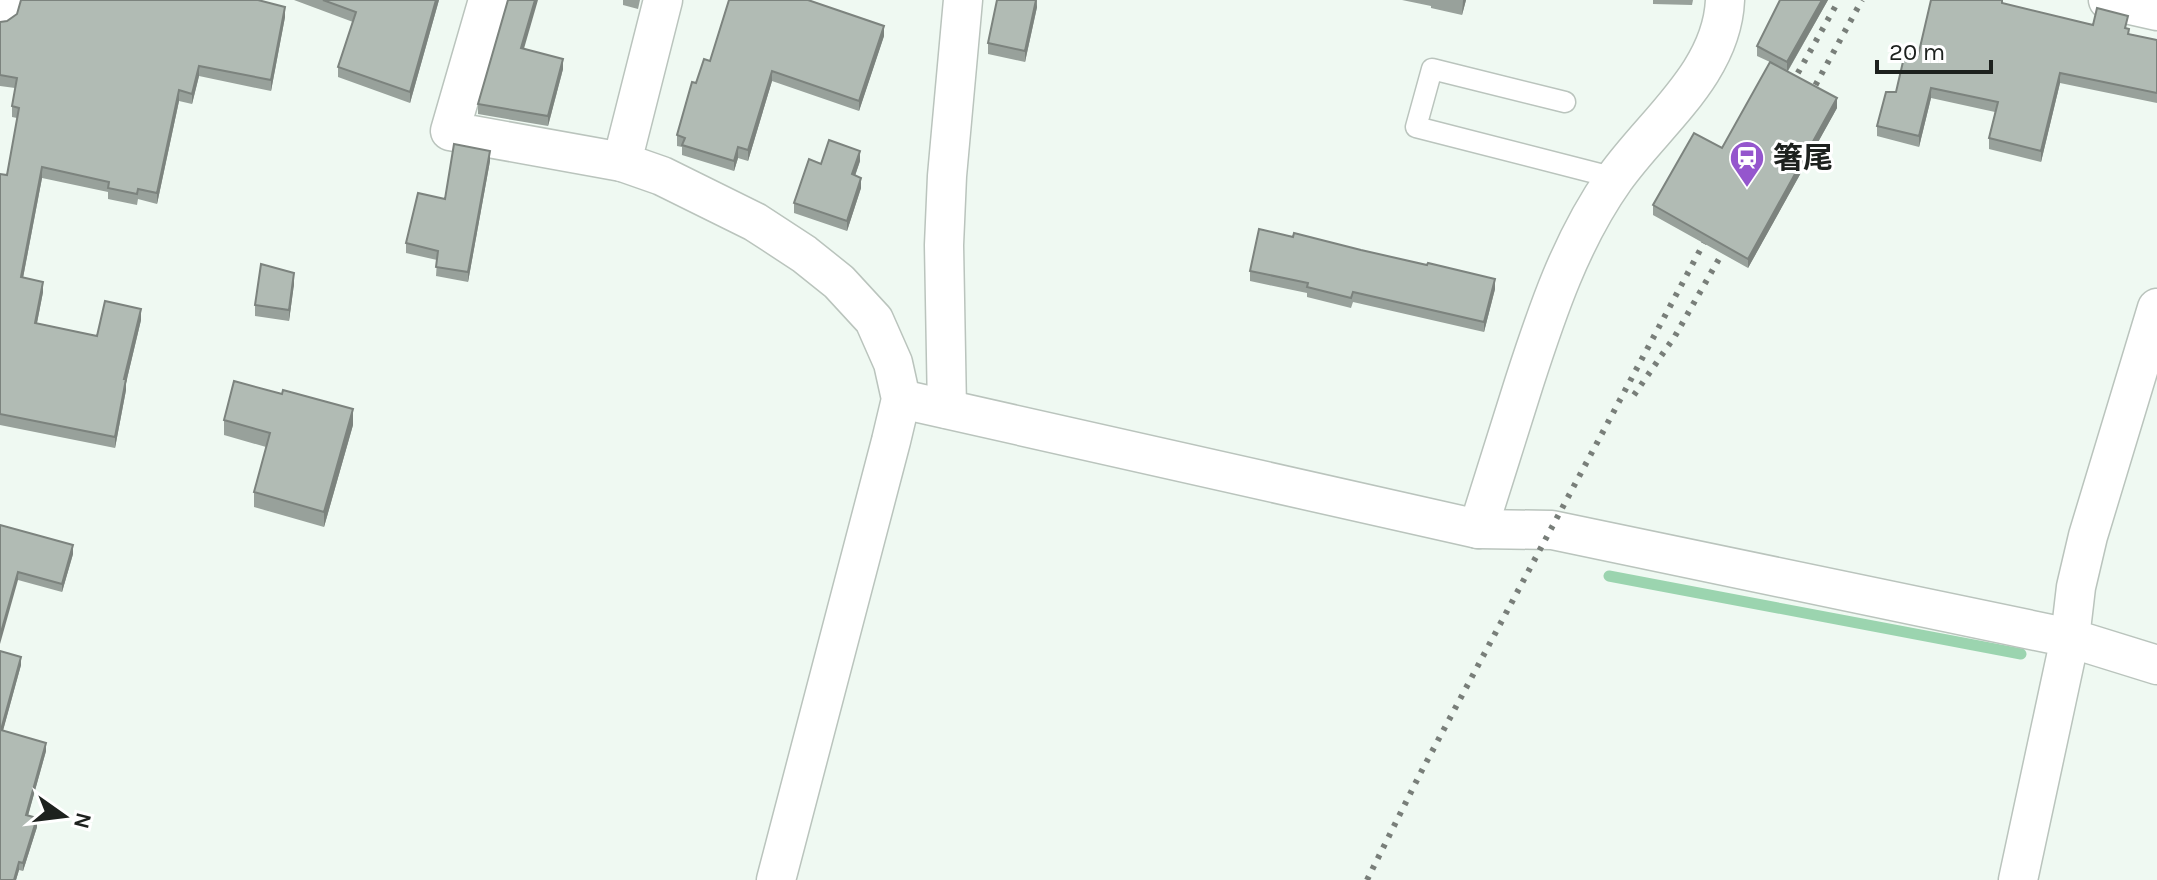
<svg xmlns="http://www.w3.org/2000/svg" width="2157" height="880" font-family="Karla,'Noto Sans JP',sans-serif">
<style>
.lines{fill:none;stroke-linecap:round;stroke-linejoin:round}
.stream{stroke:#9bd4af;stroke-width:11}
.lane-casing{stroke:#bac4bd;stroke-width:23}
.street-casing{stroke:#bac4bd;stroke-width:41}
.lane{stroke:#fff;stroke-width:20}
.street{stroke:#fff;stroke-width:38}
.rail{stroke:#787e79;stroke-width:6;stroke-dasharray:4 8;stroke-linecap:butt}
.wall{fill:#98a19b}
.shaded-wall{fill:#7c837e}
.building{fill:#b1bbb4;stroke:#7c837e;stroke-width:2}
.labels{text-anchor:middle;stroke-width:6;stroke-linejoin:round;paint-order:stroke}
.poi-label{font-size:30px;font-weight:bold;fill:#1d211e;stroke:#fff;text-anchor:start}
</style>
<rect width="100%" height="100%" fill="#eff9f2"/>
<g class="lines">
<!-- stream -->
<polyline class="stream" points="1609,576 2021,654"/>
<defs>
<polyline id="lane" points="1565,102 1432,69 1416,127 1615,178"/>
<g id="street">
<polyline points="488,0 450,131 622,162"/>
<polyline points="663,0 622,162 662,176 755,222 804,254 839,282 874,320 893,363 901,399 891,441 776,880"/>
<polyline points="2108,0 2157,11"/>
<polyline points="0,11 2,0"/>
<polyline points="2157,308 2088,536 2076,587 2070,638 2157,665"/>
<polyline points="901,399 1478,529 1552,530 2070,638 2018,880"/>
<polyline points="947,409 944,245 947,176 963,0"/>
<path d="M1478,529C1493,480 1509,432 1524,383C1547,312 1571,240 1615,178C1654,123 1722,73 1725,0"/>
</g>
</defs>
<!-- lane casing -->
<use href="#lane" class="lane-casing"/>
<!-- street casing -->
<use href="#street" class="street-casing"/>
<!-- lane -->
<use href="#lane" class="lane"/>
<!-- street -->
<use href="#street" class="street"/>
<!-- rail -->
<g class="rail">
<polyline points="1786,94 1839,0"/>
<polyline points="1804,106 1862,0"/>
<polyline points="1634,395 1675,336 1732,236"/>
<polyline points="1367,880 1420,774 1714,224"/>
</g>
</g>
<!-- wall -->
<g class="wall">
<polygon points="294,0 439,0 410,103 338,77 338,67 353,22"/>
<polygon points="623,0 640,0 638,9 623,5"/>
<polygon points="1037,0 1037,7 1025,62 988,54 988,43"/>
<polygon points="1402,0 1466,0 1462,15 1431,8 1431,6"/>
<polygon points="1653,0 1693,0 1692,5 1653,4"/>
<polygon points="1780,0 1828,0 1788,71 1837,108 1748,268 1653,215 1653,205 1722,148 1770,62 1757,56 1757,46"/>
<polygon points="2003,3 2093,25 2127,29 2129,34 2157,40 2157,103 2060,83 2041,162 1989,149 1989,138 1995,112 1931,98 1919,147 1877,136 1877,126 1918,56"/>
<polygon points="285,17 271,91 199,76 192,104 179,101 157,204 138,199 137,205 108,199 108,192 42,178 23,278 43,292 37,323 97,336 141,320 126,383 126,390 115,448 0,425 0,174 7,175 17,118 12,117 12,106 15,88 0,86 0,22"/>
<polygon points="884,36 859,111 772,81 748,161 738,158 734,171 682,155 682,147 677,146 677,135 696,83 710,61"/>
<polygon points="524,49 563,69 548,126 478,114 478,104"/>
<polygon points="490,161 468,282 436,276 437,260 406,253 406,243 445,199"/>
<polygon points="860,161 855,176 861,188 847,231 794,213 794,203 821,164"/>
<polygon points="1250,271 1495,289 1484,332 1353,302 1351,308 1307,297 1307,293 1250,281"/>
<polygon points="294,284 289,321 255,316 255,305"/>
<polygon points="224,420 353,425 324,527 254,507 254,492 266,447 224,435"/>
<polygon points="0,525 73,554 62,592 18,580"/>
<polygon points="0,651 21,665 3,730 46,751 28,815 37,827 23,871 19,870 16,880 0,880"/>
</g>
<!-- shaded-wall -->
<g class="shaded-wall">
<polygon points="436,0 439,0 410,103 410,92"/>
<polygon points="535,0 538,0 521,59 521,48"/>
<polygon points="1036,0 1037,7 1025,62 1025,51"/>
<polygon points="1463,0 1466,0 1462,15"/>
<polygon points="1822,0 1828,0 1787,72 1787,62"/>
<polygon points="285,7 285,17 271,91 271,80"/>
<polygon points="884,26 884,36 859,111 859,101"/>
<polygon points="563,59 563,69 548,126 548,116"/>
<polygon points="199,66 199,76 192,104 192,94"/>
<polygon points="772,71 772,81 748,161 748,150"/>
<polygon points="2060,73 2060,83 2041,162 2041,151"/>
<polygon points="1931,88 1931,98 1919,147 1919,136"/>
<polygon points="179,90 179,101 157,204 157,193"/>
<polygon points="1837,98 1837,108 1748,268 1748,259"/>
<polygon points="738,147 738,158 734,171 734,161"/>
<polygon points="490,151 490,161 468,282 468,272"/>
<polygon points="860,151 860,161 852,184 852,174"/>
<polygon points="42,167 42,178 21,288 21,277"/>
<polygon points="861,178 861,188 847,231 847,221"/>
<polygon points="294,273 294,284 289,321 289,310"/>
<polygon points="1495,279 1495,289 1484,332 1484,322"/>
<polygon points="43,282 43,292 35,333 35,323"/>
<polygon points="141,309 141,320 126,383 126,390 115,448 115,437 124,379"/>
<polygon points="353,409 353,425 324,527 324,512"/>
<polygon points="73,545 73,554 62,592 62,584"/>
<polygon points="18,572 18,580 0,644 0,636"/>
<polygon points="21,657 21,665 1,738 1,730"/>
<polygon points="46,743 46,751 26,823 26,815"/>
<polygon points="37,818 37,827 23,871 23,863"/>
<polygon points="19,862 19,870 16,880 14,880"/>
</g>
<!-- building -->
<g class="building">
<polygon points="21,0 258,0 285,7 271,80 199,66 192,94 179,90 157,193 138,189 137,194 108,188 109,182 42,167 21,277 43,282 35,323 97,336 105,301 141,309 124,379 126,379 115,437 0,414 0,174 7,175 19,108 12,106 17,78 0,75 0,22 7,21 17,14"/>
<polygon points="323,0 436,0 410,92 338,67 356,12"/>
<polygon points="508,0 535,0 521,48 563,59 548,116 478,104"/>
<polygon points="729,0 808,0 884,26 859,101 772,71 748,150 738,147 734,161 682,145 685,138 677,135 692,82 696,83 704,59 710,61"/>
<polygon points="997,0 1036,0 1025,51 988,43"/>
<polygon points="1780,0 1822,0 1787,62 1757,46"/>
<polygon points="1931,0 2002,0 2002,3 2093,25 2097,8 2128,16 2125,28 2129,29 2128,34 2157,40 2157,93 2060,73 2041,151 1989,138 1998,102 1931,88 1919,136 1877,126 1886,92 1896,92 1905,53 1918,56"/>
<polygon points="1770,62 1837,98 1748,259 1653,205 1694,133 1722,148"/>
<polygon points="829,140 860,151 852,174 861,178 847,221 794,203 809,159 821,164"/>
<polygon points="454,144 490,151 468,272 436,267 438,251 406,243 418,193 445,199"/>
<polygon points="1259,229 1293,237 1294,233 1361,250 1427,265 1428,263 1495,279 1484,322 1353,292 1351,298 1307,287 1308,283 1250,271"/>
<polygon points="261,264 294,273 289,310 255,305"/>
<polygon points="234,381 282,394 283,390 353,409 324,512 254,492 270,433 224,420"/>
<polygon points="0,525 73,545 62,584 18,572 0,636"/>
<polygon points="0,651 21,657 1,730 46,743 26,815 37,818 23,863 19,862 14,880 0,880"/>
</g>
<!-- icons -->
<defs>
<symbol id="station-pin" viewBox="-11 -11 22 30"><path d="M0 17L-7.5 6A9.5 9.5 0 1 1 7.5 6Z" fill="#9556cd" stroke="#fff"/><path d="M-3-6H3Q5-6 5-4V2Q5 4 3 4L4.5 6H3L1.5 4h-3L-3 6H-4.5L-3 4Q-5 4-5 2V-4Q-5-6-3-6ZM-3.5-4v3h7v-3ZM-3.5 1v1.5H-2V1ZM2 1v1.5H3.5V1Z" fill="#fff"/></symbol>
</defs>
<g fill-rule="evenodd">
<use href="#station-pin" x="1727" y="138" width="40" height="54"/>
</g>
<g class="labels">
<!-- poi labels -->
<g class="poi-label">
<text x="1773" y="168">箸尾</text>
</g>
</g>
<!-- north arrow -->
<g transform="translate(64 816) rotate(104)" stroke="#ffffff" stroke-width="6" paint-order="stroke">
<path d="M0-6L14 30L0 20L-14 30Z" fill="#1d211e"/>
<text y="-12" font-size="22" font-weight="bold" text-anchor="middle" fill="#1d211e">N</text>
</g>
<!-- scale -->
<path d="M1877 60v12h114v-12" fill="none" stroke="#1d211e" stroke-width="4"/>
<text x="1889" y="60" font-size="24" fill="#1d211e" stroke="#ffffff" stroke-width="6" paint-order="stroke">20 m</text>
</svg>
